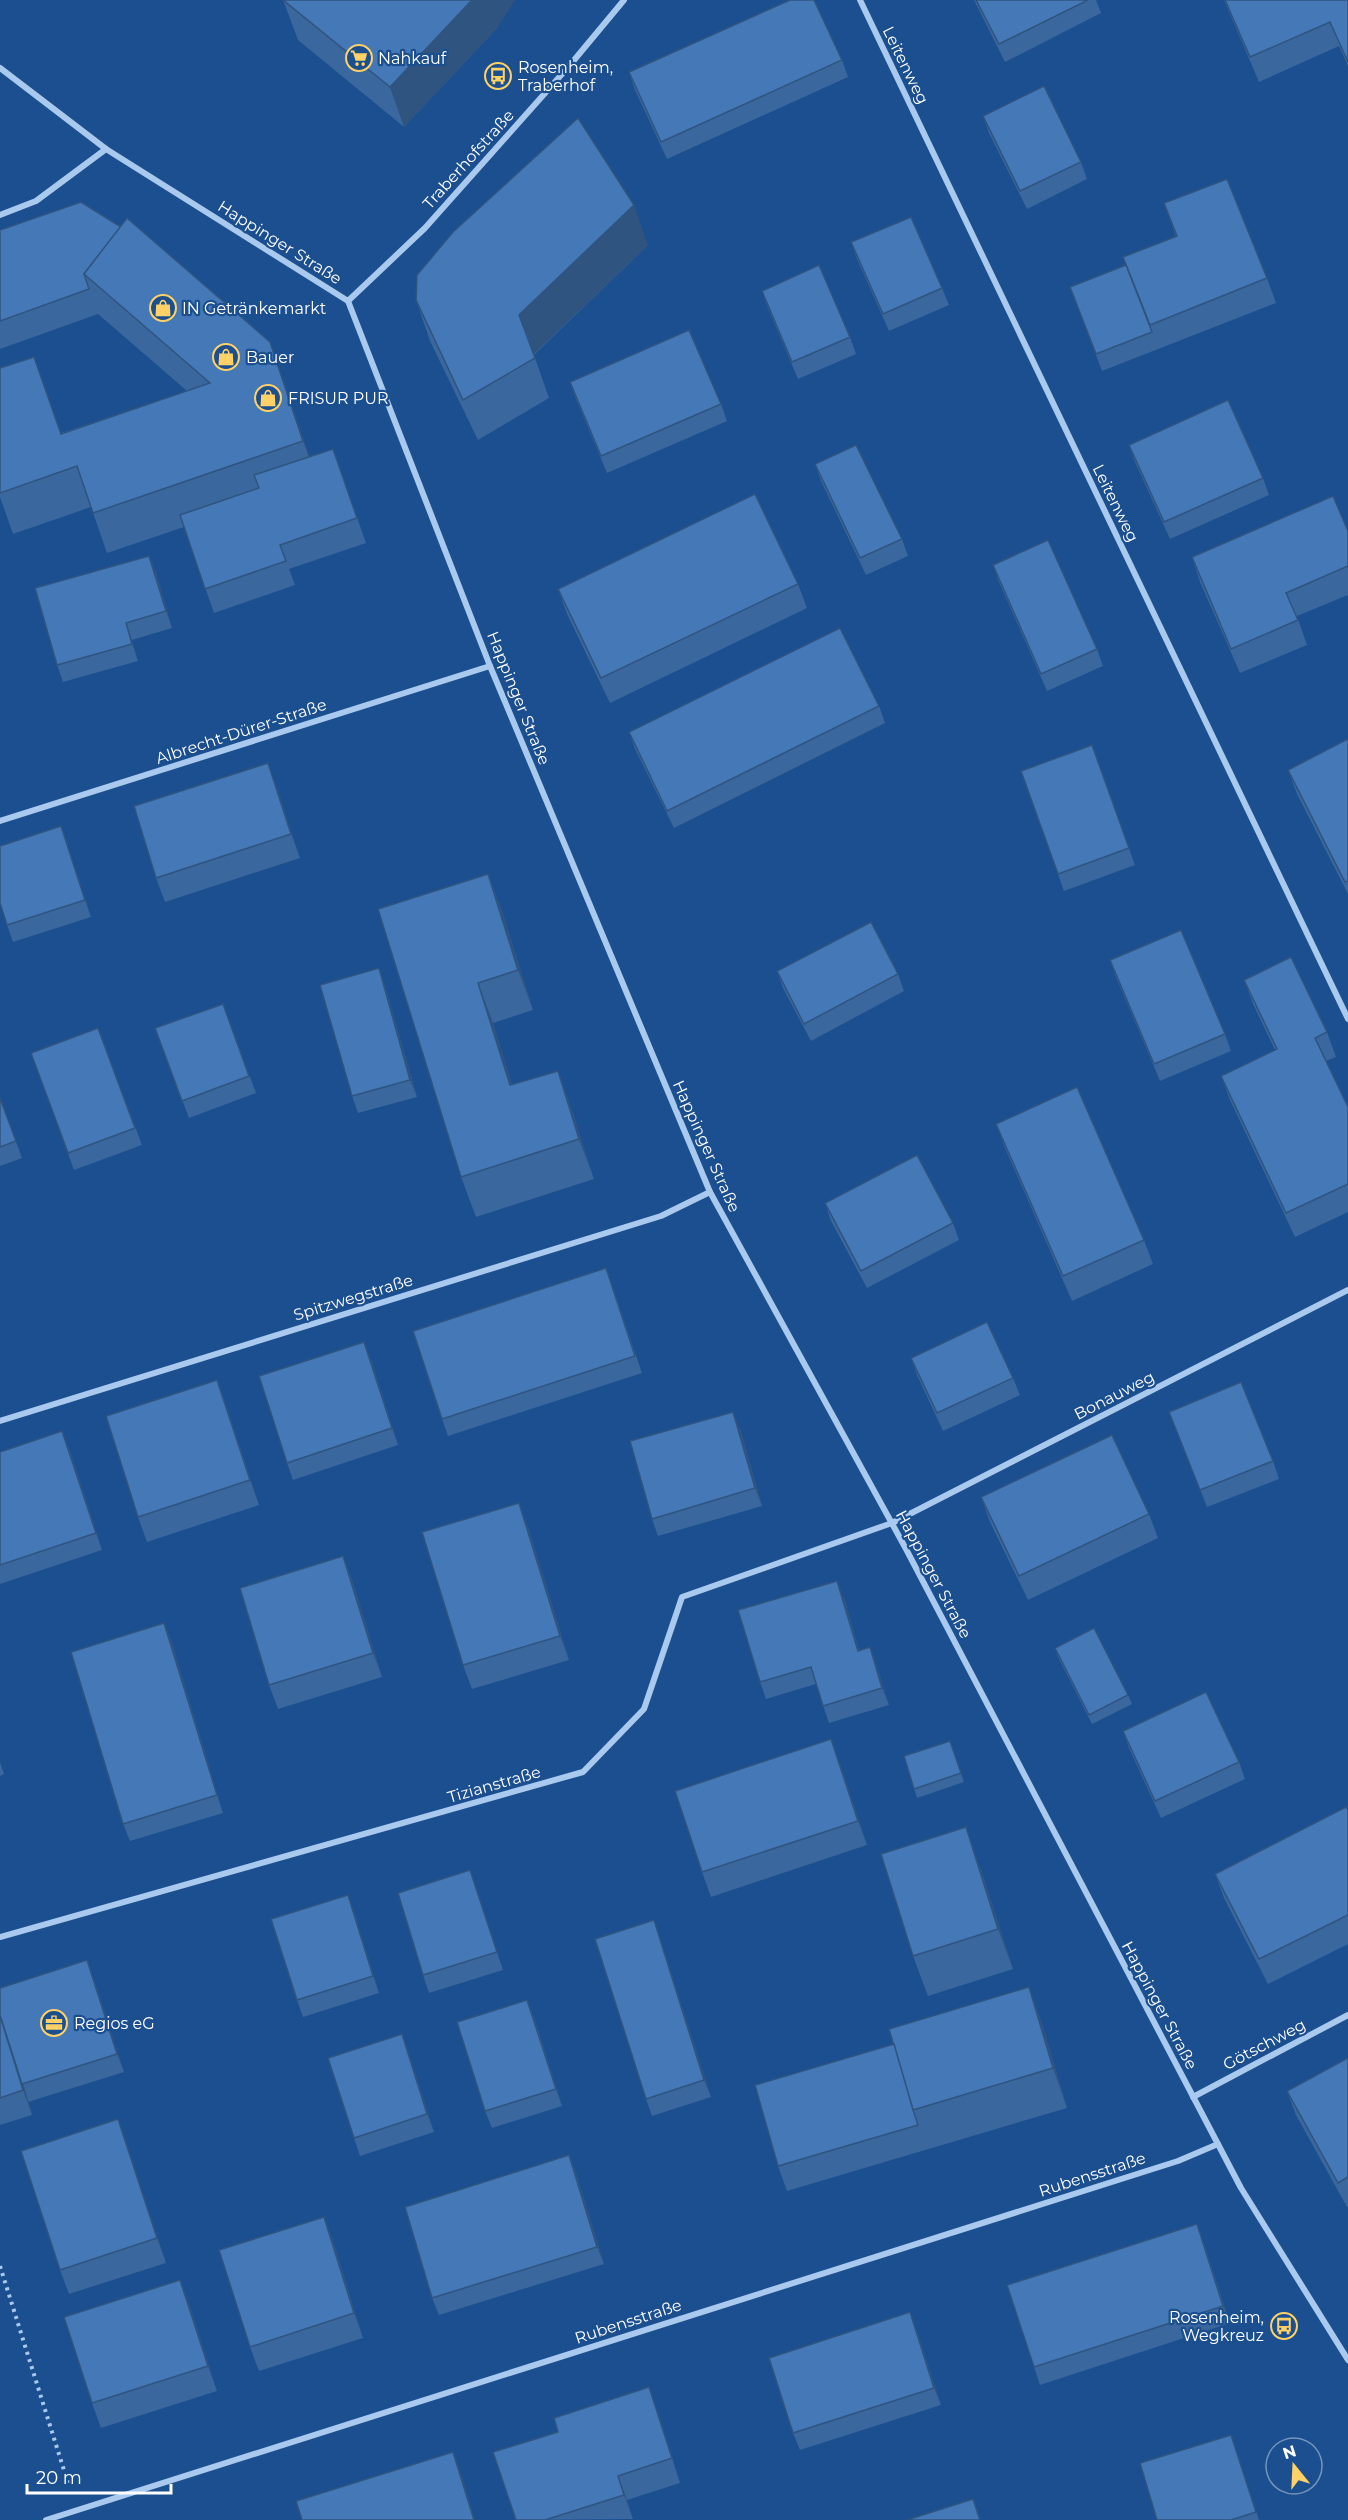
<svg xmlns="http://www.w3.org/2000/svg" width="1348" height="2520" font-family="Montserrat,sans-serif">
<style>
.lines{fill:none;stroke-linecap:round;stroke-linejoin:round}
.path{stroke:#a9c9ee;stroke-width:4;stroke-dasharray:3 4.5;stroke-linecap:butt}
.minor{stroke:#a9c9ee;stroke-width:6}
.wall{fill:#3a679d}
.shaded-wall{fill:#305480}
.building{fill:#4478b7;stroke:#305480;stroke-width:1.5}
.labels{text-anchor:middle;stroke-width:4.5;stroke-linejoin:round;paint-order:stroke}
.poi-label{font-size:16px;fill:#fff;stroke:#1b4f8f;text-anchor:start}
.street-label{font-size:16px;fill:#fff;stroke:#1b4f8f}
</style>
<rect width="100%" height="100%" fill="#1b4f8f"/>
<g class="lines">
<!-- path -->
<polyline class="path" points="0,2266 68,2483"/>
<!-- minor -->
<g class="minor">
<polyline points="860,0 1348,1019"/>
<polyline points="0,68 106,149 348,301 490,666 710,1192 906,1549 1241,2188 1348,2360"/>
<polyline points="0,215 36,201 106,149"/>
<polyline points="348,301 425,228 570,65 624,0"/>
<polyline points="0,821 490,666"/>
<polyline points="0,1421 661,1216 710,1192"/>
<polyline points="0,1937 583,1772 644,1709 682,1597 892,1523 1348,1290"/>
<polyline points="1193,2097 1348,2015"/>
<polyline points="46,2520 1178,2161 1218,2144"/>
</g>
</g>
<!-- wall -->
<g class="wall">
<polygon points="283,0 498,27 404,127 298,40"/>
<polygon points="974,0 1096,0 1101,13 1005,62"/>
<polygon points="1224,0 1348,0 1348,66 1339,46 1259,82"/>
<polygon points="842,60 848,77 667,159 635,90 629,72"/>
<polygon points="983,116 1081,162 1087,179 1027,209 989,133"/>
<polygon points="1164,203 1267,278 1276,303 1102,371 1070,287 1126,265 1176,237"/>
<polygon points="0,230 284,382 309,457 333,449 366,543 289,569 295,585 214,613 184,527 107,553 91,507 13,534 0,497 0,368 34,357 61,433 187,391 98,314 0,349"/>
<polygon points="851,242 942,288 949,305 889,331 857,259"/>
<polygon points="648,245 534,355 549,398 478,440 430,341 416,300"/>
<polygon points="762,291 850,337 856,354 798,379 768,308"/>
<polygon points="570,382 721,404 727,421 607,473 576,399"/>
<polygon points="1129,445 1263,478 1269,495 1170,539 1135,462"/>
<polygon points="815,464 902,539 908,556 866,575 821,481"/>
<polygon points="1348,531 1348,595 1297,616 1307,645 1240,673 1200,582 1192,557"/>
<polygon points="149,556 156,573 172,628 132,640 138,661 63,682 57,665"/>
<polygon points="993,565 1097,649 1103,666 1047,691 999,582"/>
<polygon points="798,584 807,608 610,703 567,614 558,589"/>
<polygon points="879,706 885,723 674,828 635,749 629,732"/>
<polygon points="1348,739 1348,894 1297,794 1288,770"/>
<polygon points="1092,745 1135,865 1064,891 1021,771"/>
<polygon points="268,763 300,858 165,902 156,878"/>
<polygon points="61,826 91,917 13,942 7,925"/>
<polygon points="488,874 503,914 533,1010 493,1023 512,1085 558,1071 572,1111 594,1179 476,1217 461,1177 378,909"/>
<polygon points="1110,960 1225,1034 1231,1051 1160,1081 1116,977"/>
<polygon points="777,971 898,974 904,991 811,1041 783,988"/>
<polygon points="1244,980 1327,1032 1336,1057 1326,1061 1348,1107 1348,1212 1295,1237 1230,1100 1221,1076 1275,1050 1253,1004"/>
<polygon points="385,986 417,1097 358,1113 352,1096"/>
<polygon points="223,1004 256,1093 189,1118 155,1028"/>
<polygon points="98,1028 142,1145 74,1170 31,1053"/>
<polygon points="0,1098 22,1158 0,1166"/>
<polygon points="996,1124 1144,1240 1153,1264 1072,1301 1005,1148"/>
<polygon points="825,1203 953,1223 959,1240 867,1288 831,1221"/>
<polygon points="606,1268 642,1373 448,1436 442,1419"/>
<polygon points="911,1358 1013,1378 1020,1395 943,1431 917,1375"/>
<polygon points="371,1359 398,1445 293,1480 287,1463"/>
<polygon points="226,1405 259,1505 147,1542 138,1517"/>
<polygon points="1169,1412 1273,1461 1279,1479 1207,1507"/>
<polygon points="740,1429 762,1506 658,1536 652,1519"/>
<polygon points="69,1448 102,1550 0,1584 0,1452"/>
<polygon points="981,1497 1149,1514 1158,1538 1028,1600 990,1522"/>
<polygon points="528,1527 569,1660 472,1689 463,1665"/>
<polygon points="343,1556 352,1580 382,1677 278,1709 269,1685"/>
<polygon points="844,1598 859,1650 870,1647 876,1664 889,1705 829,1723 816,1684 766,1699 760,1682"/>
<polygon points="164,1623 171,1640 223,1813 130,1841 123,1824"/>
<polygon points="1055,1648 1128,1695 1132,1704 1092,1724 1058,1657"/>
<polygon points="1123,1731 1239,1762 1245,1779 1161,1818 1129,1748"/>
<polygon points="950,1741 964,1782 917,1798 904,1756"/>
<polygon points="0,1762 4,1774 0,1776"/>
<polygon points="840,1764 867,1845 711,1897 702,1872"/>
<polygon points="1348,1810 1348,1944 1268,1984 1224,1898 1215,1874"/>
<polygon points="980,1867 1013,1969 928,1996 913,1956"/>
<polygon points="470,1870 503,1970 429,1993 423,1975"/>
<polygon points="354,1912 379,1993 303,2017 297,2000"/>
<polygon points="654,1920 711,2097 652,2116 646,2099"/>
<polygon points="93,1977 124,2072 28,2102 26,2093 32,2115 0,2125 0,1988"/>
<polygon points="1029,1987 1043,2027 1067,2108 787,2191 778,2166 894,2044"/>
<polygon points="534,2017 562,2106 492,2128 485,2111"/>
<polygon points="408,2051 434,2132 360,2156 354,2138"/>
<polygon points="1348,2058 1348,2207 1347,2207 1296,2115 1287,2091"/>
<polygon points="118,2119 166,2263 69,2294 60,2270"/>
<polygon points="569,2155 576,2173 604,2264 439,2315 432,2298"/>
<polygon points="324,2217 333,2241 363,2338 259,2371 250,2347"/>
<polygon points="1203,2241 1230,2323 1040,2385 1034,2367"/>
<polygon points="189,2304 217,2391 101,2428 92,2403"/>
<polygon points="916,2329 941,2405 800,2450 793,2433"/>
<polygon points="658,2412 680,2483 627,2500 633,2519 516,2520"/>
<polygon points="1231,2435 1259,2520 1157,2520"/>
</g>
<!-- shaded-wall -->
<g class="shaded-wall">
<polygon points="472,0 515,0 498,27 404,127 390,87"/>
<polygon points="634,205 648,245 533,355 519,315"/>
<polygon points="270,342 284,382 318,481 303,441"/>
<polygon points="149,556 156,573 172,628 166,611"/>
<polygon points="126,623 132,640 138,661 132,644"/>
<polygon points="268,763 277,787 300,858 291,834"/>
<polygon points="61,826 67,843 91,917 85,900"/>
<polygon points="488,874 503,914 533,1010 518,970"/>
<polygon points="379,968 385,986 417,1097 410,1080"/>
<polygon points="478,983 493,1023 525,1126 510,1085"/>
<polygon points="558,1071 572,1111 594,1179 579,1139"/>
<polygon points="364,1342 371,1359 398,1445 392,1428"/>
<polygon points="217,1380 226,1405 259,1505 250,1480"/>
<polygon points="733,1412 740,1429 762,1506 755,1488"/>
<polygon points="62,1431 69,1448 102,1550 96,1533"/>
<polygon points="519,1503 528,1527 569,1660 560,1636"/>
<polygon points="343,1556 352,1580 382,1677 373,1653"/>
<polygon points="837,1581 844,1598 864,1668 858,1651"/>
<polygon points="164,1623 171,1640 223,1813 217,1795"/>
<polygon points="870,1647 876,1664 889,1705 882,1688"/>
<polygon points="831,1739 840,1764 867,1845 858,1821"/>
<polygon points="966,1827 980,1867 1013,1969 998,1929"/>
<polygon points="470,1870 476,1887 503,1970 497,1952"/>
<polygon points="348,1895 354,1912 379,1993 373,1976"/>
<polygon points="654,1920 660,1937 711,2097 704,2080"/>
<polygon points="87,1960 93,1977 124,2072 117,2054"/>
<polygon points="1029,1987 1043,2027 1067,2108 1053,2068"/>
<polygon points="527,2000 534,2017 562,2106 556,2089"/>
<polygon points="0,2016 26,2093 32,2115 23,2090"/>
<polygon points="402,2034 408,2051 434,2132 427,2114"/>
<polygon points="118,2119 127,2144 166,2263 157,2238"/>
<polygon points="569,2155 576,2173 604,2264 597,2247"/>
<polygon points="324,2217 333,2241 363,2338 354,2313"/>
<polygon points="1197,2224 1203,2241 1230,2323 1223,2306"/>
<polygon points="180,2280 189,2304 217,2391 208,2366"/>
<polygon points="910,2312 916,2329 941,2405 934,2388"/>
<polygon points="649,2387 658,2412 680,2483 672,2458"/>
<polygon points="453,2452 462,2476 475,2520 474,2520"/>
<polygon points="618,2476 627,2500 633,2519 624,2495"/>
</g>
<!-- building -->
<g class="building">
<polygon points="283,0 472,0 390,87"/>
<polygon points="790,0 814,0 842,60 661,142 629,72"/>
<polygon points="976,0 1088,0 999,44"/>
<polygon points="1225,0 1348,0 1348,62 1330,22 1250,57"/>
<polygon points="1044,86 1081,162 1020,191 983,116"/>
<polygon points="578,118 634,205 519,315 535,358 463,400 416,300 417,275 453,232"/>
<polygon points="1227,179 1267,278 1150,325 1123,257 1177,236 1164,203"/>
<polygon points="81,202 121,227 84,274 89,289 0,321 0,230"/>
<polygon points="911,217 942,288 883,314 851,242"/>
<polygon points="127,218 270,342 303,441 93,513 77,466 0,493 0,368 34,357 61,434 210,383 84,274"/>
<polygon points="819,265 850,337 792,362 762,291"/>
<polygon points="1126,265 1152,332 1096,354 1070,287"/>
<polygon points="689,330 721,404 601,456 570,382"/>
<polygon points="1228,400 1263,478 1164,522 1129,445"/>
<polygon points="856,445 902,539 860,558 815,464"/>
<polygon points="333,449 357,518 280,545 286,561 205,589 180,515 259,488 254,475"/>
<polygon points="755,494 798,584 601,678 558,589"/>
<polygon points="1333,496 1348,531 1348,566 1286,593 1298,620 1231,649 1192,557"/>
<polygon points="1048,540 1097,649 1041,674 993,565"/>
<polygon points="149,556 166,611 126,623 132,644 57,665 35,588"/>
<polygon points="840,628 879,706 667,811 629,732"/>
<polygon points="1348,739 1348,881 1345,882 1288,770"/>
<polygon points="1092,745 1129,848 1058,874 1021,771"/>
<polygon points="268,763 291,834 156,878 134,806"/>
<polygon points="61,826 85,900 7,925 0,903 0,846"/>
<polygon points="488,874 518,970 478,983 510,1085 558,1071 579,1139 461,1177 378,909"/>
<polygon points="871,922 898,974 804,1024 777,971"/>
<polygon points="1181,930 1225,1034 1154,1064 1110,960"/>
<polygon points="1291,957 1327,1032 1315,1038 1348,1107 1348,1184 1286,1213 1221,1076 1277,1049 1244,980"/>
<polygon points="379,968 410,1080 352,1096 320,985"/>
<polygon points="223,1004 249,1076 182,1101 155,1028"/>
<polygon points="98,1028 135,1128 68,1153 31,1053"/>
<polygon points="1077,1087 1144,1240 1063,1276 996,1124"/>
<polygon points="0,1098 16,1141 0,1147"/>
<polygon points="917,1155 953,1223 861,1271 825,1203"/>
<polygon points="606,1268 635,1356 442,1419 413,1331"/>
<polygon points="987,1322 1013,1378 937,1413 911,1358"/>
<polygon points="364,1342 392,1428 287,1463 259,1376"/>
<polygon points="217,1380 250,1480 138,1517 106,1416"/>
<polygon points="1241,1382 1273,1461 1200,1490 1169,1412"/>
<polygon points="733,1412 755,1488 652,1519 630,1441"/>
<polygon points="62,1431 96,1533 0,1565 0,1452"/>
<polygon points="1112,1435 1149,1514 1019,1576 981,1497"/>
<polygon points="519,1503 560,1636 463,1665 422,1532"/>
<polygon points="343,1556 373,1653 269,1685 240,1588"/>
<polygon points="837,1581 858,1651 870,1647 882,1688 823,1706 811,1667 760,1682 738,1610"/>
<polygon points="164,1623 217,1795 123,1824 71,1652"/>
<polygon points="1094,1628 1128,1695 1089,1715 1055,1648"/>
<polygon points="1206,1692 1239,1762 1155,1801 1123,1731"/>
<polygon points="831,1739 858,1821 702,1872 675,1791"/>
<polygon points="950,1741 961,1773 914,1789 904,1756"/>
<polygon points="1346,1807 1348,1810 1348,1915 1259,1959 1215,1874"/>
<polygon points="966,1827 998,1929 913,1956 881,1854"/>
<polygon points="470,1870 497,1952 423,1975 398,1893"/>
<polygon points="348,1895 373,1976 297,2000 271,1919"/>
<polygon points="654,1920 704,2080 646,2099 595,1939"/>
<polygon points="87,1960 117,2054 22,2084 0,2015 0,1988"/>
<polygon points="1029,1987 1053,2068 913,2110 889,2029"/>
<polygon points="527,2000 556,2089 485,2111 457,2022"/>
<polygon points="0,2016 23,2090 0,2098"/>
<polygon points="402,2034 427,2114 354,2138 328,2058"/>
<polygon points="894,2044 913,2110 918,2125 778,2166 755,2085"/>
<polygon points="1348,2058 1348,2177 1338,2183 1287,2091"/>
<polygon points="118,2119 157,2238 60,2270 21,2151"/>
<polygon points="569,2155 597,2247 432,2298 405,2207"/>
<polygon points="324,2217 354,2313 250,2347 219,2250"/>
<polygon points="1197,2224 1223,2306 1034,2367 1007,2285"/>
<polygon points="180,2280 208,2366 92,2403 64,2317"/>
<polygon points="910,2312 934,2388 793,2433 769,2358"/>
<polygon points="649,2387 672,2458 618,2476 624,2495 545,2520 516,2520 493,2452 558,2432 554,2418"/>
<polygon points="1231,2435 1256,2512 1231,2520 1157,2520 1140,2463"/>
<polygon points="453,2452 474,2520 302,2520 296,2501"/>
<polygon points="973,2499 980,2520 907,2520"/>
</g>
<!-- icons -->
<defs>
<symbol id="supermarket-ring" viewBox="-11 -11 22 22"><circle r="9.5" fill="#1b4f8f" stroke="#ffd166" stroke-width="1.5"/><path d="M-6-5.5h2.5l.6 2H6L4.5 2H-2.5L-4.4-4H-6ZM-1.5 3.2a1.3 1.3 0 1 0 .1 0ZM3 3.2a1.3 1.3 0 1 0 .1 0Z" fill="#ffd166"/></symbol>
<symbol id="bus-ring" viewBox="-11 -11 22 22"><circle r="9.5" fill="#1b4f8f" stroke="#ffd166" stroke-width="1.5"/><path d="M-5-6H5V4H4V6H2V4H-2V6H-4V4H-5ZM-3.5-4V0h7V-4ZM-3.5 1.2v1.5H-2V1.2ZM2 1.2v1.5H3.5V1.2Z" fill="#ffd166"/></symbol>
<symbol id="shop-ring" viewBox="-11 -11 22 22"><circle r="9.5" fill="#1b4f8f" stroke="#ffd166" stroke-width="1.5"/><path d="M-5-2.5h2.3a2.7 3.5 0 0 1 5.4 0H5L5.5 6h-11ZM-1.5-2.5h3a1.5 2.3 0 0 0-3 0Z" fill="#ffd166"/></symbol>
<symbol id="office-ring" viewBox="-11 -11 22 22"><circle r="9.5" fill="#1b4f8f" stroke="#ffd166" stroke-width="1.5"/><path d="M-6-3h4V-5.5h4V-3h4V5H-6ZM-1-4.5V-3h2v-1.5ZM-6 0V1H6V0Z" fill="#ffd166"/></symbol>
</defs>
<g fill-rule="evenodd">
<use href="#supermarket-ring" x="344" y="43" width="30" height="30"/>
<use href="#bus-ring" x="483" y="61" width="30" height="30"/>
<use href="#shop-ring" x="148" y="293" width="30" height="30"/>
<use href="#shop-ring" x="211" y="342" width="30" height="30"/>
<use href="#shop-ring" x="253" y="383" width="30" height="30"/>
<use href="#office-ring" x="39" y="2008" width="30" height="30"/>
<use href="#bus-ring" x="1269" y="2311" width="30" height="30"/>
</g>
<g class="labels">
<!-- poi labels -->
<g class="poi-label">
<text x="378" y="64">Nahkauf</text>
<text x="518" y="73">Rosenheim,<tspan x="518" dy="18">Traberhof</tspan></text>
<text x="182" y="314">IN Getränkemarkt</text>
<text x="246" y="363">Bauer</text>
<text x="288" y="404">FRISUR PUR</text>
<text x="74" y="2029">Regios eG</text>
<text x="1264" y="2323" text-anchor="end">Rosenheim,<tspan x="1264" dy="18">Wegkreuz</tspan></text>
</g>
<!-- street labels -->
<g class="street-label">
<text transform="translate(906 65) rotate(64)" y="6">Leitenweg</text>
<text transform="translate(468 159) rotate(-48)" y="6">Traberhofstraße</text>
<text transform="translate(280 242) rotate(32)" y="6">Happinger Straße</text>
<text transform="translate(1116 503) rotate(64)" y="6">Leitenweg</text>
<text transform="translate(519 698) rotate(68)" y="6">Happinger Straße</text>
<text transform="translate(241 731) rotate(-18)" y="6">Albrecht-Dürer-Straße</text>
<text transform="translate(707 1146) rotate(66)" y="6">Happinger Straße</text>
<text transform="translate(353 1297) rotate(-17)" y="6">Spitzwegstraße</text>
<text transform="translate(1114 1395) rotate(-27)" y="6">Bonauweg</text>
<text transform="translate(934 1574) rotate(62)" y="6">Happinger Straße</text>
<text transform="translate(494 1784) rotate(-16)" y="6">Tizianstraße</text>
<text transform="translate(1160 2005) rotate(62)" y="6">Happinger Straße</text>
<text transform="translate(1264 2044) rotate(-28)" y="6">Götschweg</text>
<text transform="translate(1092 2174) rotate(-18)" y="6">Rubensstraße</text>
<text transform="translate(628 2321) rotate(-18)" y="6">Rubensstraße</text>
</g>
</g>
<!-- north arrow -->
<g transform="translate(1294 2466) rotate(342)"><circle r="28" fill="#1b4f8f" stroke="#7695bc" stroke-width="1.5"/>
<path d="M0-4.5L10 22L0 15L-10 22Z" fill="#ffd166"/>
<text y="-9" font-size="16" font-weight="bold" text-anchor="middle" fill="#ffffff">N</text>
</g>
<!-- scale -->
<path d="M27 2484v9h144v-9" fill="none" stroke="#ffffff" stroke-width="3"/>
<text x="36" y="2484" font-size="18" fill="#ffffff" stroke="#1b4f8f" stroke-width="4.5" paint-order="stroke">20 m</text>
</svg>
